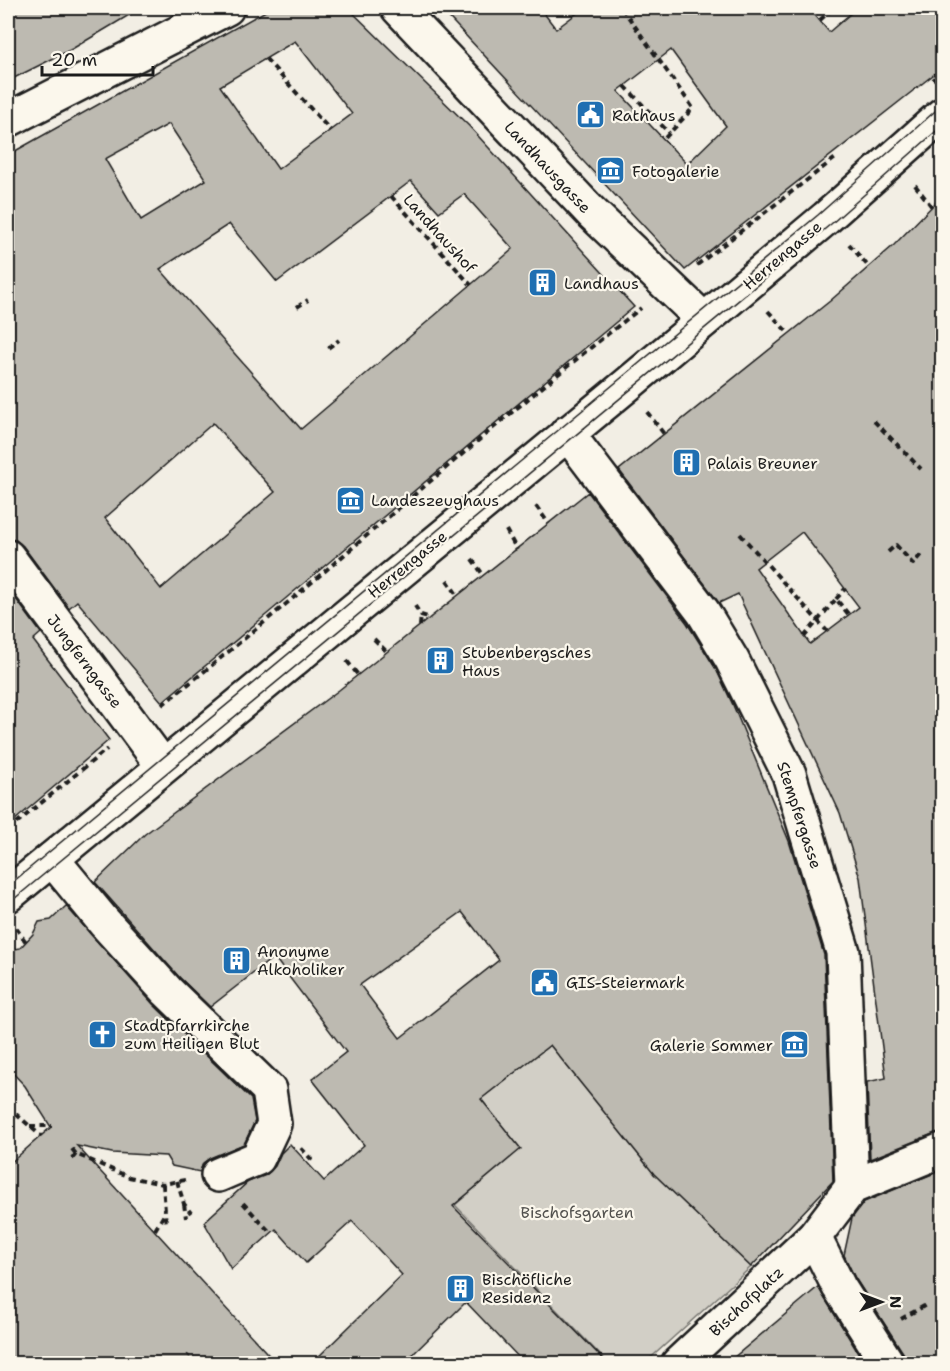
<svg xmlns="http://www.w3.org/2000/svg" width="950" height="1371" font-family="'Shantell Sans',sans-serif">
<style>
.green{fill:#d2cfc6;stroke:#777671;stroke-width:1.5}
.building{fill:#bdbab1;stroke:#1c1c1c;stroke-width:1.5;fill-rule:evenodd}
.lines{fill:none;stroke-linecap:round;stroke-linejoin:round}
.street-casing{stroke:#1c1c1c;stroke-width:38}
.path{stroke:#1c1c1c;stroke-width:4;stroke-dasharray:6 4.5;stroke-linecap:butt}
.street{stroke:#fbf7ec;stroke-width:33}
.tram{stroke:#1c1c1c;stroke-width:1.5}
.labels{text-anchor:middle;stroke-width:4.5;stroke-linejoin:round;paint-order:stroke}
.poi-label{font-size:16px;fill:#1c1c1c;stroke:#fbf7ec;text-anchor:start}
.street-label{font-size:16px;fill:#1c1c1c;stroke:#fbf7ec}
.park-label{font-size:16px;fill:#53524f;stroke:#fbf7ec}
</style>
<rect width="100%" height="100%" fill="#f2eee4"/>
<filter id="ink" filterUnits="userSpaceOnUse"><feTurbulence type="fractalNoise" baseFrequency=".0167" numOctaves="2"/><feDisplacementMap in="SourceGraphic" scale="12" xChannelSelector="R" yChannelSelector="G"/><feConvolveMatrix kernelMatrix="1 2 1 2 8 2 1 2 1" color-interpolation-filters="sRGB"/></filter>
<g filter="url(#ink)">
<!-- green -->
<polygon class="green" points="550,1045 654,1174 751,1267 645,1363 608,1363 455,1205 520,1149 481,1099"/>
<!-- building -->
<g class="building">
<polygon points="8,8 141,8 72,49 8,81"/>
<path d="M271,8H348L469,126L634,307L162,702L77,601L69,608L23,546L16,540L8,539V155ZM295,41L352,114L278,169L220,86ZM169,124L206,180L141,220L105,159ZM411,181L439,212L464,194L513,249L301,429L160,269L229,224L277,282ZM213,423L275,492L161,589L105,518Z"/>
<path d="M440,8H540L556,29L584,8H809L829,32L857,8H942V68L685,270ZM671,50L726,126L687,164L618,91Z"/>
<path d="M942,196V1132L935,1133L870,1159L867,1082L886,1078L860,878L840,813L738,594L719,603L619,470L830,301L894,245ZM802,532L859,607L810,644L756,568Z"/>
<path d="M588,492L687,623L716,669L733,705L789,841L824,955L833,1181L751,1267L654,1174L550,1045L481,1099L521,1149L453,1206L608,1364H525L466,1302L403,1364H311L402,1275L352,1221L306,1263L276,1229L231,1269L204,1222L248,1182L266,1175L275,1166L281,1153L290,1144L324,1181L364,1145L312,1079L346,1052L274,957L210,1007L180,978L95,882L145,834L339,690ZM462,912L499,960L400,1038L360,985Z"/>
<polygon points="8,588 41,633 33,640 109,740 8,826"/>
<polygon points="66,906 153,1004 251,1099 255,1121 244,1144 210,1158 203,1163 200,1172 172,1166 166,1156 112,1153 77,1146 277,1364 8,1364 8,1165 51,1127 25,1086 8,1068 8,950 20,948 33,934 39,922 51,920"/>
<polygon points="942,1170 942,1364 907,1364 904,1354 855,1278 844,1255 852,1218 864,1202"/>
<polygon points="818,1287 865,1364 726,1364 806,1297"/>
</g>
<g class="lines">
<defs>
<g id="street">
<polyline points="398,8 591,212 704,320"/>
<polyline points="8,120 227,8"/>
<polyline points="567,433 703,612 732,660 789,774 843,952 852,1187"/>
<polyline points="8,557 163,766"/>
<polyline points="52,859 104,922 167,991 269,1090 274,1124 258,1158 218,1175"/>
<polyline points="8,895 627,385 826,218 942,115"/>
<polyline points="814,1237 839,1287 888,1364"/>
<polyline points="678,1364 814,1237 852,1187 942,1150"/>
</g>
</defs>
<!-- street casing -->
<use href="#street" class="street-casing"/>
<!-- path -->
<g class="path">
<polyline points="622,8 693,108 664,139"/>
<polyline points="820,20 833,8"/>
<polyline points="266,59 330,130"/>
<polyline points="933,80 942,72"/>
<polyline points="625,86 669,133"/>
<polyline points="915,185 932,207"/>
<polyline points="391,196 471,285"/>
<polyline points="849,244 868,266"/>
<polyline points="697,265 838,156"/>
<polyline points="297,307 308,300"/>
<polyline points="768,311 789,334"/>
<polyline points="328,348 339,340"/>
<polyline points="647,412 664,434"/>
<polyline points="874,421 921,469"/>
<polyline points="536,506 549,524"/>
<polyline points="506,530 517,550"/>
<polyline points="740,534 827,631"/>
<polyline points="888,552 896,545 913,564 923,552"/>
<polyline points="472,559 484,576"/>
<polyline points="447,580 458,596"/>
<polyline points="836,599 845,589"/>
<polyline points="415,606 421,615 431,618"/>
<polyline points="420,626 421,615"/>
<polyline points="804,637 836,599 849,615"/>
<polyline points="374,639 387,652"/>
<polyline points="347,661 358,675"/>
<path d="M162,705C325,577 477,435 641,308"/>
<polyline points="8,830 107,749"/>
<polyline points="16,928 26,942"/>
<polyline points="8,1107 41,1136"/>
<polyline points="30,1126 52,1126"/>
<polyline points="301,1148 311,1159 307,1163"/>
<polyline points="72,1149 76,1154 129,1177 163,1184 185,1180"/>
<polyline points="72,1159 76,1154"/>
<polyline points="177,1181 184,1204 191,1213"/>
<polyline points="163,1184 166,1225"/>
<polyline points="243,1203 269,1231"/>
<polyline points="184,1204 186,1218"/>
<polyline points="155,1230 165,1213"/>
<polyline points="901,1319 926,1305"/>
<polyline points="181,1364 189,1355"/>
</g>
<!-- street -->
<use href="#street" class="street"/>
<!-- tram -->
<g class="tram">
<polyline points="8,886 818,215 942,105"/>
<polyline points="8,904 831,224 942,126"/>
</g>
</g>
</g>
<!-- icons -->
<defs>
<symbol id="civic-square" viewBox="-11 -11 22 22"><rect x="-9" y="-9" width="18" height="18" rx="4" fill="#1f6fb2" stroke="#fbf7ec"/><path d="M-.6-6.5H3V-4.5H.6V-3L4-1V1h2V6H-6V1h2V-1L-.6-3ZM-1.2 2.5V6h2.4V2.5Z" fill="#fff"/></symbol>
<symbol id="museum-square" viewBox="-11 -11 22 22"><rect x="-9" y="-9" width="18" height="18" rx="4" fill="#1f6fb2" stroke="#fbf7ec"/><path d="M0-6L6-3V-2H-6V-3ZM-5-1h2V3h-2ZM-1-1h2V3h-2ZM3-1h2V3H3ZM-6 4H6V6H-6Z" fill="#fff"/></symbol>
<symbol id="building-square" viewBox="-11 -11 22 22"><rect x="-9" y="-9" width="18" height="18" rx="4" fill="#1f6fb2" stroke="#fbf7ec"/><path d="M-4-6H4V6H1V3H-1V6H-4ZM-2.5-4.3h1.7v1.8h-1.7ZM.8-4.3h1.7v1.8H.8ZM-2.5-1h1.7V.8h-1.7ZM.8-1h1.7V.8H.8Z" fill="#fff"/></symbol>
<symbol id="church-square" viewBox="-11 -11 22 22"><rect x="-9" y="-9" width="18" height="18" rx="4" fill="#1f6fb2" stroke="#fbf7ec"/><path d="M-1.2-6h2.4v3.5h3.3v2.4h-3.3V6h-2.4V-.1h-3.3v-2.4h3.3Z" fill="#fff"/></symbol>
</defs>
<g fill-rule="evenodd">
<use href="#civic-square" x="574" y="98" width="33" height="33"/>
<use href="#museum-square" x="594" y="154" width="33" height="33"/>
<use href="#building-square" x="526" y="266" width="33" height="33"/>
<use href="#building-square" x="670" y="446" width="33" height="33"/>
<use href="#museum-square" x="334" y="484" width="33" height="33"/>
<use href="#building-square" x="424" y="644" width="33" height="33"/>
<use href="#building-square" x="220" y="944" width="33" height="33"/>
<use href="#civic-square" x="528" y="966" width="33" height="33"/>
<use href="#church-square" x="86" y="1018" width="33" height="33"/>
<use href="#museum-square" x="778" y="1028" width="33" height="33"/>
<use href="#building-square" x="444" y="1272" width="33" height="33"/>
</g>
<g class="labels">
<!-- poi labels -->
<g class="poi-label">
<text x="612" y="121">Rathaus</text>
<text x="632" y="177">Fotogalerie</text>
<text x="564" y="289">Landhaus</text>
<text x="707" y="469">Palais Breuner</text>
<text x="371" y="506">Landeszeughaus</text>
<text x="462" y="658">Stubenbergsches<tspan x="462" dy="18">Haus</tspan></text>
<text x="257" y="957">Anonyme<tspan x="257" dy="18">Alkoholiker</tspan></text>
<text x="566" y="988">GIS-Steiermark</text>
<text x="124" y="1031">Stadtpfarrkirche<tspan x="124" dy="18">zum Heiligen Blut</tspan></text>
<text x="773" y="1051" text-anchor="end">Galerie Sommer</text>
<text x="482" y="1285">Bischöfliche<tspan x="482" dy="18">Residenz</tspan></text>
</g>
<!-- street labels -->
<g class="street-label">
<text transform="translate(548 167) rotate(47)" y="6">Landhausgasse</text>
<text transform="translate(440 233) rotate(48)" y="6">Landhaushof</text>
<text transform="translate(782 255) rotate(-40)" y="6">Herrengasse</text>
<text transform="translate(407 564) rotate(-39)" y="6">Herrengasse</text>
<text transform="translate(85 661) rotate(53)" y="6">Jungferngasse</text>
<text transform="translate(800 815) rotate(72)" y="6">Stempfergasse</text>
<text transform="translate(746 1301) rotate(-43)" y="6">Bischofplatz</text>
</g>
<!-- park labels -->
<g class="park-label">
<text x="577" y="1218">Bischofsgarten</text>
</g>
</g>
<!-- margin -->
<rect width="950" height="1371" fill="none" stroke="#fbf7ec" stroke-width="30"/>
<rect x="15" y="15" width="920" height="1341" fill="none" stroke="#1c1c1c" stroke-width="2" filter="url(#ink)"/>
<!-- north arrow -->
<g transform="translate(881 1302) rotate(90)" stroke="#fbf7ec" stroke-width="4.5" paint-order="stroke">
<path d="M0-4.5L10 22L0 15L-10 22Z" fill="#1c1c1c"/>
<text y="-9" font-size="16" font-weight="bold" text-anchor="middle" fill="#1c1c1c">N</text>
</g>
<!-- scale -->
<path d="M42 66v9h111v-9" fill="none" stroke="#1c1c1c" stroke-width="3"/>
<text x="51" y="66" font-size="18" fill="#1c1c1c" stroke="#fbf7ec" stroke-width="4.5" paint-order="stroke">20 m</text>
</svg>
